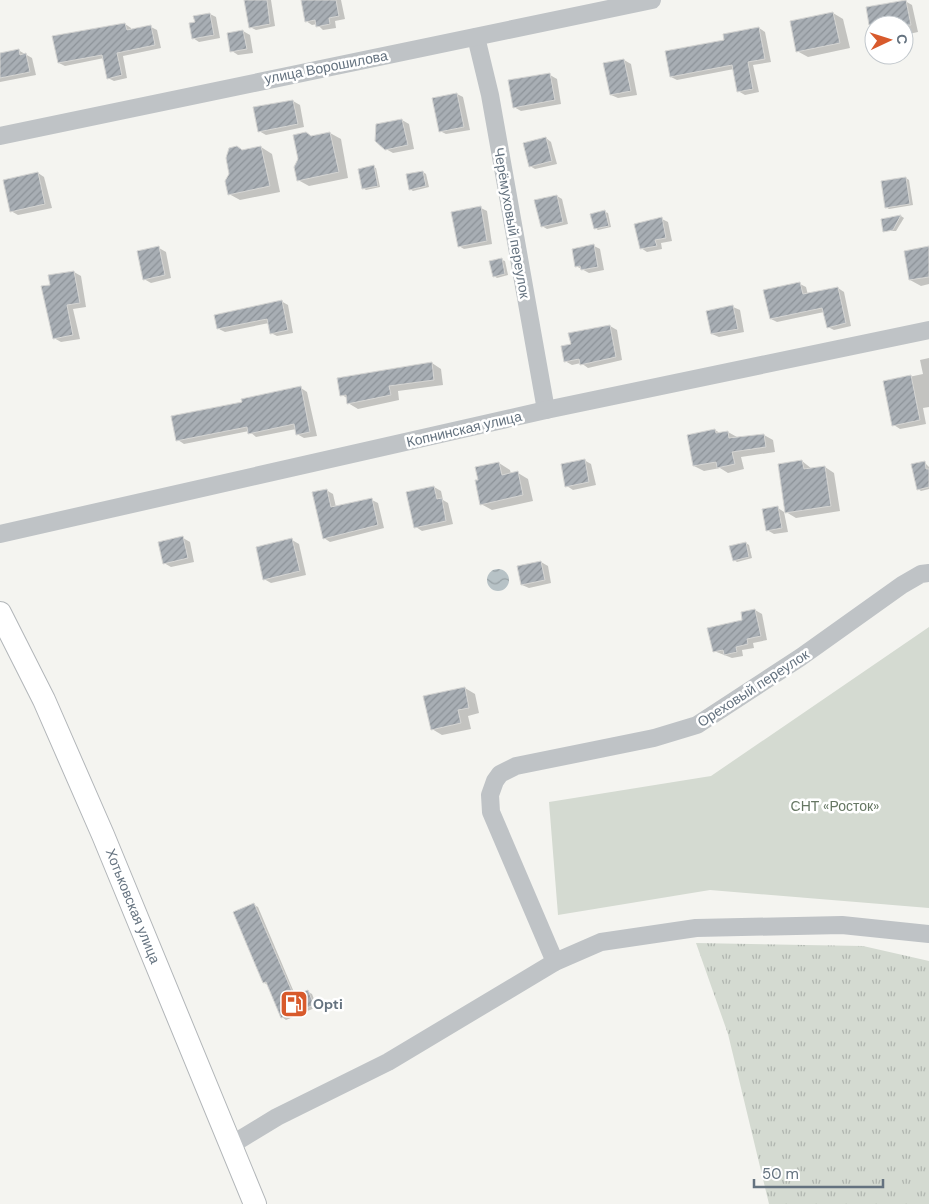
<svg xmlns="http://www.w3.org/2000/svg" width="929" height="1204" font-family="'DM Sans',sans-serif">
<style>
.grass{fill:url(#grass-tufts)}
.garden{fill:#d4dad1}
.water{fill:url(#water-waves)}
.shadow{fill:#0003}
.building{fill:url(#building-hatch);stroke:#d5d5d3}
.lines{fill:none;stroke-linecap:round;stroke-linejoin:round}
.major-casing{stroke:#b2b6b9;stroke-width:24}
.minor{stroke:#bfc3c6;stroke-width:18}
.major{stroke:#fff;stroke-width:22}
.labels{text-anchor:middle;stroke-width:5;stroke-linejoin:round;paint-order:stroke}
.street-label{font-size:14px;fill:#64727f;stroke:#fff}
.park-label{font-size:14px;fill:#667763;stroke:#fff}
.poi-label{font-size:14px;font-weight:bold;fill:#64727f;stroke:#fff;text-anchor:start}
</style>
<defs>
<pattern id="grass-tufts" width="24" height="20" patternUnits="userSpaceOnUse" patternTransform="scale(1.25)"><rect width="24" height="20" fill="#d4dad1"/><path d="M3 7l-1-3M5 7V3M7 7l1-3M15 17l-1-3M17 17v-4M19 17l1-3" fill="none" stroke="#b0b5af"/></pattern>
<pattern id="water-waves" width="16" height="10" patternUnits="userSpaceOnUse" patternTransform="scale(1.25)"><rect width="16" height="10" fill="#b7c2c6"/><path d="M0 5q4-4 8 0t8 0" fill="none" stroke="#98a2a6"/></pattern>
<pattern id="building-hatch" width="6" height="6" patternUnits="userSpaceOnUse" patternTransform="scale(1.25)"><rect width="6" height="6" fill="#a8aeb4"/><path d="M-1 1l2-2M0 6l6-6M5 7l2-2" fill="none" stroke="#8c9298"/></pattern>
</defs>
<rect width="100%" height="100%" fill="#f4f4f0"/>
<!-- grass -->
<polygon class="grass" points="696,943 863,946 929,961 929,1204 769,1204 728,1034"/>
<!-- garden -->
<polygon class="garden" points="929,627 929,908 710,890 558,915 549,802 711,776"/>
<!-- water -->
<circle class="water" cx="498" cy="580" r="11"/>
<!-- shadow -->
<g class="shadow">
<polygon points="245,0 271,0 275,26 256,30 250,27"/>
<polygon points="303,0 341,0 345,19 335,21 336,28 323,30 317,24 312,25 306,21"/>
<polygon points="905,1 912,5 918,32 904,35 904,25 874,25 873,36 867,8"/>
<polygon points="833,13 843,19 850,48 808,57 797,51"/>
<polygon points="210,14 216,17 220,38 199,42 193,38 196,23"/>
<polygon points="125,24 131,28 131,31 151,27 157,30 161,48 123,56 127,78 114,81 108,78 104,58 65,66 59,63"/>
<polygon points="759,28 765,32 771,62 753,65 759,92 745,95 738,91 734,69 677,80 671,77 725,41"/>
<polygon points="243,31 250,35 253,53 238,55 232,51"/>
<polygon points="18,50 32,58 36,75 0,82 0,54"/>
<polygon points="624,60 631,64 637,95 618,98 611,95"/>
<polygon points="550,75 557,79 561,104 521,111 514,107"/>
<polygon points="457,94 463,97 470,130 446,134 440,131"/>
<polygon points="293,101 300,105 304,127 266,135 259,131"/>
<polygon points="402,120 409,124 414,149 393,153 386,149"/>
<polygon points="330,133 341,139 348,178 309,186 298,180 312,137"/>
<polygon points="546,138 551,142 557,164 535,169 530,166"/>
<polygon points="261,147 272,154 280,192 240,200 229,194 243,151"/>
<polygon points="373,167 376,168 380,187 366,190 363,188"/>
<polygon points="423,172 426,174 429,187 413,191 410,189"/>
<polygon points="38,173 44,177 52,208 18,215 11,211"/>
<polygon points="906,178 909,180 913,205 889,209 886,207"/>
<polygon points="557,196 562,199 568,224 547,229 542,226"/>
<polygon points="481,208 487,211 492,244 464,249 459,246"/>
<polygon points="605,212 608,213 611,227 598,230 595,228"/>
<polygon points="901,216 904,218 896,231 884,231 882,220"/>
<polygon points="662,219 668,222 672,241 661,243 662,249 647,252 641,248"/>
<polygon points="594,246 600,249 604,270 589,273 576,266"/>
<polygon points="159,248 166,252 171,278 151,283 144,279"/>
<polygon points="929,248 929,284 921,286 910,280"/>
<polygon points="502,260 505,261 508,275 497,278 494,276"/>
<polygon points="74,272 81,276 86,307 73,309 80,339 61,342 54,338 51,286"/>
<polygon points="800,284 806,287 808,295 838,288 844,292 851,326 834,330 828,327 824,312 777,322 771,319"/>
<polygon points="281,301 288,305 293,333 277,336 271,333 269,323 225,332 219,329"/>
<polygon points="733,307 740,310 744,332 719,337 712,334"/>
<polygon points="610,326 617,330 622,360 588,368 581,363 572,365 565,361 572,345"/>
<polygon points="929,358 929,407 923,408 926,424 900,429 894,425 885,382 923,374 920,360"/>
<polygon points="432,363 441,369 443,385 398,391 399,400 358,409 348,403 347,398 342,395"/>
<polygon points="301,388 307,392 317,436 304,438 297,434 296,429 256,437 249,431 184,444 178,440 243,403"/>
<polygon points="715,430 720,433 728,432 737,437 764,435 773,440 775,452 741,457 744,469 728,473 720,468 704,471 694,466"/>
<polygon points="584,460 591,464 596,485 573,490 567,486"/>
<polygon points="802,461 812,469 825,467 834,473 840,511 796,518 786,512"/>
<polygon points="499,463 510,470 511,474 518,473 528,479 533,501 492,510 481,504"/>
<polygon points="925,463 929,467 929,489 921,491 918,489"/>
<polygon points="434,487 441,491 443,500 448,503 453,524 422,531 416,527"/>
<polygon points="326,490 333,494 336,507 372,500 378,503 384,528 330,542 324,538"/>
<polygon points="778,508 784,512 788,532 774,534 767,530"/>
<polygon points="183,538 190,542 194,562 171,567 164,563"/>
<polygon points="292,540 299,544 306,575 271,583 264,579"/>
<polygon points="746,543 749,545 752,558 737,562 734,560"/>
<polygon points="541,562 548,566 551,583 529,588 522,585"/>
<polygon points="755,610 762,614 767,640 753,643 754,648 742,650 743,656 732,658 714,651"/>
<polygon points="465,688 475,694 479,713 468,716 471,729 442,735 432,729"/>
<polygon points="254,905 258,907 296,997 308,992 312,994 317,1007 286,1020 282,1017 269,985 264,983"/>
</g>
<!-- building -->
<g class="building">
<polygon points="244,0 267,0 270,24 249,28"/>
<polygon points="301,0 336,0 339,16 329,18 330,24 316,27 315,20 305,22"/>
<polygon points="906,0 911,25 869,25 866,7"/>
<polygon points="833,12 840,43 796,52 790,21"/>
<polygon points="210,13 214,35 192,39 189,23 195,22 193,16"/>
<polygon points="125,23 127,30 151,25 155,45 117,53 122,75 107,79 102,55 58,63 52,36"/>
<polygon points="759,27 765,59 748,62 753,89 737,92 732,65 670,77 665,51 724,40 723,34"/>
<polygon points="243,30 247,49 230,52 227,33"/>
<polygon points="19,49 20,55 26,53 30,72 0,78 0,53"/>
<polygon points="624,59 631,91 610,95 603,63"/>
<polygon points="550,73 555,100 513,108 508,80"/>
<polygon points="457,93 464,127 439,132 432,98"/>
<polygon points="293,100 298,124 258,132 253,107"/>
<polygon points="402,119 408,145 385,150 375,141 376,124"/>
<polygon points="306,132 311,136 330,132 339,172 297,181 294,167 298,159 293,135"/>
<polygon points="546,137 552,161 529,167 523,143"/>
<polygon points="237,146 242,150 261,146 270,186 228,195 225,181 229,174 226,158 229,148"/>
<polygon points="374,165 378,186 362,189 358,169"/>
<polygon points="423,171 426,186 409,190 406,174"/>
<polygon points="38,172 45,204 10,212 3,180"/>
<polygon points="906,177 910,204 885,208 881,181"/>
<polygon points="557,195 563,222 541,227 534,200"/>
<polygon points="481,206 487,241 458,247 451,212"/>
<polygon points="605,210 609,226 594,229 590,214"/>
<polygon points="901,215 893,230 883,232 881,219"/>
<polygon points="662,217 666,238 655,240 657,246 640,249 634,224"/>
<polygon points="594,244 598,267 581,270 580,266 575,267 572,249"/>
<polygon points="159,246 165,275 143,280 137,251"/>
<polygon points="929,246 929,277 909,280 904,251"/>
<polygon points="502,258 505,274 493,277 489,261"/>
<polygon points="74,271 80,303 67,305 73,335 53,339 41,286 50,285 48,275"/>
<polygon points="800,282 803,294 838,287 846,323 827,328 822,308 770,319 763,290"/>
<polygon points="282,300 288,330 270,334 267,319 217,329 214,315"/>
<polygon points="733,305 738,329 711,334 706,311"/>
<polygon points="610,325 616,357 580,365 579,359 564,362 561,346 571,344 568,333"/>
<polygon points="432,362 434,380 389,386 391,395 347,404 346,395 340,396 337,378"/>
<polygon points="911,375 920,420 892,426 883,381"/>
<polygon points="301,386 310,432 296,435 294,424 248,434 247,427 176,441 171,416 242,402 241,399"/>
<polygon points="715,429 716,433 728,431 729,438 764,434 766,447 732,452 735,464 717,468 716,462 693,466 687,435"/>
<polygon points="585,459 589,482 565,487 561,464"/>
<polygon points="802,460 804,469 825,466 831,506 785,513 778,464"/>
<polygon points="925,461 926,469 929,469 929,487 917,490 911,464"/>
<polygon points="499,462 502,475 518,471 523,495 480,505 475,480 478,480 475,467"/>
<polygon points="434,486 437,499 442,498 446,521 414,528 406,492"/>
<polygon points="327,489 331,507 372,498 378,525 323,539 312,492"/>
<polygon points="778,506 782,528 766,531 762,509"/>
<polygon points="183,536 188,558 163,564 158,542"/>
<polygon points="292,538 300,571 263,580 256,547"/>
<polygon points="746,542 749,557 733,561 729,546"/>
<polygon points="541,561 545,580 521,585 517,566"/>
<polygon points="755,609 761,636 747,639 748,644 736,647 737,652 724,655 723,650 713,652 707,628 742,620 741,612"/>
<polygon points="465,687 469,708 458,710 461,723 431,730 423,696"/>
<polygon points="254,903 294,996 308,990 314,1005 281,1018 266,982 263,983 233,912"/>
</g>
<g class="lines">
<defs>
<polyline id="major" points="0,613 44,700 103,835 255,1204"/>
</defs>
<!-- major casing -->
<use href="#major" class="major-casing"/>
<!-- minor -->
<g class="minor">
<polyline points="476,37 490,95 546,410"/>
<polyline points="0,136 652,0"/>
<polyline points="0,534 546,410 929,330"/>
<polyline points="555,962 491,812 490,795 495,781 500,774 516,766 654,738 697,725 801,657 902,585 921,574 929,573"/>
<polyline points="231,1145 277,1117 388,1062 555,962 601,942 696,928 842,925 929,934"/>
</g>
<!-- major -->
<use href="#major" class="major"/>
</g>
<!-- icons -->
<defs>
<symbol id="fuel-square" viewBox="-11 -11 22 22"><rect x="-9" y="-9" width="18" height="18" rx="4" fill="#d85a2c" stroke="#fff"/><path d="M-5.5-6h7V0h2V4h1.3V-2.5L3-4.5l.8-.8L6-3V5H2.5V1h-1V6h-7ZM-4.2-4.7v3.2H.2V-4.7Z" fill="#fff"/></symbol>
</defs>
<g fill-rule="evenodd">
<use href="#fuel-square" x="278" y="988" width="32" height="32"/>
</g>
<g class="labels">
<!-- street labels -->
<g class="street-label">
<text transform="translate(326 67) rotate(-11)" y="5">улица Ворошилова</text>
<text transform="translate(512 223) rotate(80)" y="5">Черёмуховый переулок</text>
<text transform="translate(464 429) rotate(-13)" y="5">Копнинская улица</text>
<text transform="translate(753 688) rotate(-33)" y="5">Ореховый переулок</text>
<text transform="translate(133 906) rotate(68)" y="5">Хотьковская улица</text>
</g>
<!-- park labels -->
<g class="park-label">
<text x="835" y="811">СНТ «Росток»</text>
</g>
<!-- poi labels -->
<g class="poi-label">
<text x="313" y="1009">Opti</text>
</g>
</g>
<!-- north arrow -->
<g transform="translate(889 40) rotate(86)"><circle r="24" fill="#ffffff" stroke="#c1c7cc"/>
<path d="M0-4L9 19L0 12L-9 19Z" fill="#d85a2c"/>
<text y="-8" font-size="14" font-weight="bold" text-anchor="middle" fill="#64727f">С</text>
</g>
<!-- scale -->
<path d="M754 1179v8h129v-8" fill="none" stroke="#64727f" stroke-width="2.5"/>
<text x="762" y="1179" font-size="15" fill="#64727f" stroke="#ffffff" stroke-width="4" paint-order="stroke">50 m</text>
</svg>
